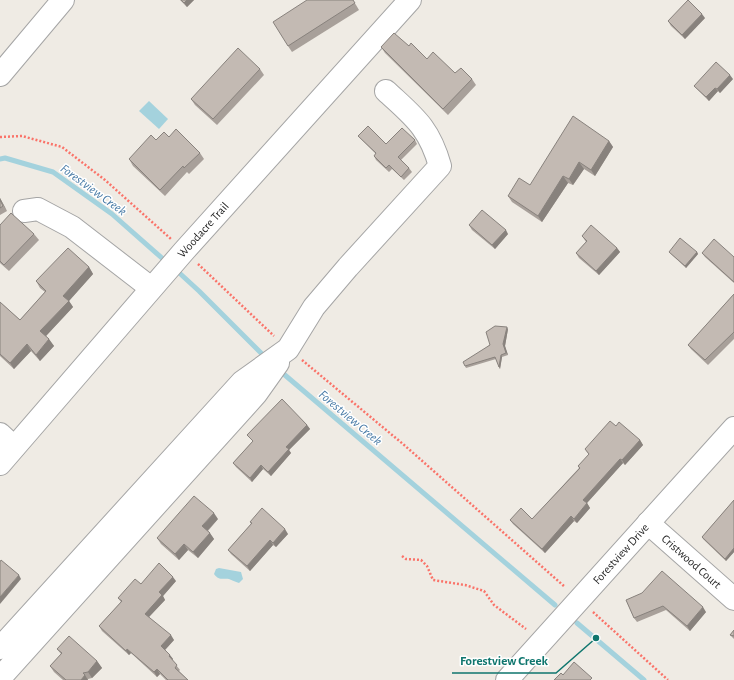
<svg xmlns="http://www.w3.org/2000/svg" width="734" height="680" font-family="'Alegreya Sans',sans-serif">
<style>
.water{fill:#a4d2dd}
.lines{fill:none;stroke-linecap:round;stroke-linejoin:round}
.stream{stroke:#a4d2dd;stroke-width:5}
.minor-casing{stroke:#a5a5a5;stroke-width:24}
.path{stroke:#fa7369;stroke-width:2.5;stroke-dasharray:2 2;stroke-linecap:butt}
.minor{stroke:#fff;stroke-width:22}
.wall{fill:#a8a09a}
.shaded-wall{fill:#88827d}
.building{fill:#c3bab3;stroke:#88827d}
.labels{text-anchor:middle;stroke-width:3;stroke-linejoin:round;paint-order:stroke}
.street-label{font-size:12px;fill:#1e1e1e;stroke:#fff}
.water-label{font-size:13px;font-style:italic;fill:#477aa6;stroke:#fff}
.leader{fill:none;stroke:#0f766e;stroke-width:1.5}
.callout-dot{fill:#0f766e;stroke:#fff;stroke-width:1.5}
.callout-label{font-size:13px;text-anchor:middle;font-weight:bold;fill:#0f766e;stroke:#fff;stroke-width:3;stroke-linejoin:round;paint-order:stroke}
</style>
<rect width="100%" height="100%" fill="#efebe4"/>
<!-- water -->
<g class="water">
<polygon points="149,101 168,119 159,129 139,111"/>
<path d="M219,568L241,572L243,579L239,583C235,582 232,580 229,579C223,578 219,581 214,574L216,569Z"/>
</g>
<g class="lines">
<!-- stream -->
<g class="stream">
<polyline points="0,159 5,158 53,172 112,214 163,259"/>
<polyline points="175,269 199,291 266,358"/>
<polyline points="279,370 555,605"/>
<polyline points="577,623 644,680"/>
</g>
<defs>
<g id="minor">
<polyline points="0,75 63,0"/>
<polyline points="24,211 38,209 72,227 151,288"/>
<polyline points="0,434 14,447"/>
<path id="s1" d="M0,464L184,251L410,0"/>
<path id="s2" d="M648,523L734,599"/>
<path d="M0,648L242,382L288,349L314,307L348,267L440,166C429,127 414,117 386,91"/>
<polyline points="0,678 256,394 278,363"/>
<path id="s3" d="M507,680L734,428"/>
</g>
</defs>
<!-- minor casing -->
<use href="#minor" class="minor-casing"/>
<!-- path -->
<g class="path">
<polyline points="0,137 22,136 62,147 105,180 171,239"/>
<polyline points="198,264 274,336"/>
<polyline points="302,360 403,444 565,587"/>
<polyline points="402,556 406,559 421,560 427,566 433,580 465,585 484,591 494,605 526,629"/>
<polyline points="593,612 668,680"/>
</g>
<!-- minor -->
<use href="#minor" class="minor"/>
</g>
<!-- wall -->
<g class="wall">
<polygon points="180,0 194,0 187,7"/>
<polygon points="307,0 353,0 359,10 292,52 288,46"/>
<polygon points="705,18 685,39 671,26 668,21"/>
<polygon points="409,46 427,59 455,73 472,79 476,85 448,115 385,53 381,47"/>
<polygon points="260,69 264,75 217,125 195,105 191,99"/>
<polygon points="733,79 720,93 718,91 709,101 694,86"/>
<polygon points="358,136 386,144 415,140 417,144 401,160 409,168 412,172 404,180 392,169 389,172 376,160 374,156 376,154"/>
<polygon points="169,137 200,153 204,159 189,174 187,172 165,196 133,166 129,159 156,140"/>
<polygon points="609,141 613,147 595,176 584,169 573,185 568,183 542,222 512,202 508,196 530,185"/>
<polygon points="0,198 7,211 0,215"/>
<polygon points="0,225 34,234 39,240 9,271 0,263"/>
<polygon points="469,225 508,234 495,249 472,230"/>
<polygon points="582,236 617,248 620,252 599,275 579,258 576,253 586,242"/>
<polygon points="669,252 697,252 698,254 686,268 671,254"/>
<polygon points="702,253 734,257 734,283 705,257"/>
<polygon points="89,267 93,274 69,301 73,307 46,336 54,346 40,361 31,351 14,369 0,356 0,302 20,320 45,292 40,288 36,281"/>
<polygon points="734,294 734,339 708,365 691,349 688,345"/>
<polygon points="508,329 505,346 508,355 502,357 500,369 496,359 466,368 465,366"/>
<polygon points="307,425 310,429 289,450 291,453 271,476 263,469 252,482 236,467 233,463 253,441 247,435"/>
<polygon points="616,426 640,440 643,445 625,465 623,463 587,503 590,508 577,523 574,521 545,553 513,524 510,520 532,519 579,468 578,466 589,455 585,449"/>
<polygon points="734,500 734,552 726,561 703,539 702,537"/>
<polygon points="218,519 208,531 214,539 198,558 188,550 179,560 161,544 157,538"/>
<polygon points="250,522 288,534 276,547 273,545 250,571 231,554 228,550 251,524"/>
<polygon points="176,581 163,596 165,600 149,617 174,640 165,650 173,659 172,660 180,670 179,671 188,680 166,680 160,674 157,677 131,653 129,655 102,631 99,626 121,602 118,598 141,584"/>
<polygon points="626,600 706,612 690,631 666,610 637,622 634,618"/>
<polygon points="734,630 734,639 730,635"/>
<polygon points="57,649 97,661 102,668 92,678 88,679 88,680 63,680 54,672 50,666 61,654"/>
</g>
<!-- shaded-wall -->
<g class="shaded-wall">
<polygon points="187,0 194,0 187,7 184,3"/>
<polygon points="702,14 705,18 685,39 682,35"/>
<polygon points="730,75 733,79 720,93 717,89"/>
<polygon points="715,88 718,91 709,101 706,97"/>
<polygon points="609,141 613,147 595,176 591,170"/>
<polygon points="579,162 584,169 573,185 569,179"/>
<polygon points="563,176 568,183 542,222 538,216"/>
<polygon points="0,198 7,211 0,200"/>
<polygon points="506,230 508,234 495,249 492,245"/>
<polygon points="617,248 620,252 599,275 596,271"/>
<polygon points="697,252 698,254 686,268 685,266"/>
<polygon points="89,267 93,274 68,302 63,296"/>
<polygon points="69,301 73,307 45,337 40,331"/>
<polygon points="507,327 508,329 505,346 508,355 506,353 503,344"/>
<polygon points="49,339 54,346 40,361 36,355"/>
<polygon points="27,344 31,351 14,369 10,363"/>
<polygon points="501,355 502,357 500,369 499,367"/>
<polygon points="307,425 310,429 289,450 291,453 271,476 268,472 286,447"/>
<polygon points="640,440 643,445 625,465 622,460"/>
<polygon points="620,459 623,463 586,504 583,500"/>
<polygon points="261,465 263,469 252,482 250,478"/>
<polygon points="587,503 590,508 577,523 574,519"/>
<polygon points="214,513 218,519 206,532 202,526"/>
<polygon points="571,516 574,521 545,553 542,549"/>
<polygon points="285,529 288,534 276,547 273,543"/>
<polygon points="210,533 214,539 198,558 193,552"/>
<polygon points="270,540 273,545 250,571 247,566"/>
<polygon points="184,544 188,550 179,560 175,554"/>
<polygon points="734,548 734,552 726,561 725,559"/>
<polygon points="19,575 21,579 0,604 0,597"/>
<polygon points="173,577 176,581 163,596 165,600 148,618 145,614 159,592"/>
<polygon points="703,607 706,612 690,631 687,626"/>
<polygon points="171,635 174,640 164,651 161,646"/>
<polygon points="127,649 131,653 129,655 126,651"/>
<polygon points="170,655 173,659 172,661 169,656"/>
<polygon points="97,661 102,668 92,678 88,672"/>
<polygon points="157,669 160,674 157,677 154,672"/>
<polygon points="85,675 88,680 81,680"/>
</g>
<!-- building -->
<g class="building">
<polygon points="181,0 187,0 184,3"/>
<polygon points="307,0 353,0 355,3 288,46 273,22"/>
<polygon points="688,0 702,14 682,35 668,21"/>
<polygon points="394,33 409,46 411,43 427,59 433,52 455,73 461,68 472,79 443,109 381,47"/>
<polygon points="238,48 260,69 213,119 191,99"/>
<polygon points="716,62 730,75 717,89 715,88 706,97 694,86"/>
<polygon points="573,116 609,141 591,170 579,162 569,179 563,176 538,216 508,196 519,178 530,185"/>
<polygon points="368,126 386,144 402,128 415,140 398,157 409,168 401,177 389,165 386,168 374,156 376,153 358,136"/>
<polygon points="176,129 200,153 184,168 183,166 160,190 129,159 151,135 156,140 164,132 169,137"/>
<polygon points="0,200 3,206 0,208"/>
<polygon points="482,210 506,230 492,245 469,225"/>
<polygon points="11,213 34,234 4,265 0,261 0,225"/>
<polygon points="591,225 617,248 596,271 576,253 587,241 582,236"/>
<polygon points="680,238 697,252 685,266 669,252"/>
<polygon points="714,239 734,257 734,282 702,253"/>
<polygon points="68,248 89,267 63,296 69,301 40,331 49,339 36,355 27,344 10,363 0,354 0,302 20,320 46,291 36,281"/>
<polygon points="734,294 734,332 705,360 688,345"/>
<polygon points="495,326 507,327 503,344 506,353 501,355 499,367 495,357 465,366 463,362 490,345 486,332"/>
<polygon points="282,399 307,425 286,447 289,449 268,472 261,465 250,478 233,463 253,441 247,435"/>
<polygon points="610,421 616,426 619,422 640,440 622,460 620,459 583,500 587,503 574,519 571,516 542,549 510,520 521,508 532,519 580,468 578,466 589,454 585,449"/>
<polygon points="194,496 214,513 202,526 210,533 193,552 184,544 175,554 157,538"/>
<polygon points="734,500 734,548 725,559 702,537"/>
<polygon points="262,508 285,529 273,543 270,540 247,566 228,550 252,523 250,522"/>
<polygon points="1,560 19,575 0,597 0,562"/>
<polygon points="159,563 173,577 159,592 162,595 145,614 171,635 161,646 170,655 169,656 177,665 175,668 188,680 168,680 157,669 154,672 127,649 126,651 99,626 122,601 118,598 135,579 141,584"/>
<polygon points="662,571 703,607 687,626 663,606 634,618 626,600 642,593"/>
<polygon points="734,630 734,636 730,635"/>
<polygon points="69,636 97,661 88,672 83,673 85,675 81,680 66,680 50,666 62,653 57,649"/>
<polygon points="574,662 592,678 590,680 554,680 561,673 563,675"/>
</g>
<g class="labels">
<!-- street labels -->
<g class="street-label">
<text dy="4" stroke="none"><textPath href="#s1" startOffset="310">Woodacre Trail</textPath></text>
<text dy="4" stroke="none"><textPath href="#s3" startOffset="170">Forestview Drive</textPath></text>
<text dy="4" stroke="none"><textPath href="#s2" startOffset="58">Cristwood Court</textPath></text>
</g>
<!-- water labels -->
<g class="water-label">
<text transform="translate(94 189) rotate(36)" y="5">Forestview Creek</text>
<text transform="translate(351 417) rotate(40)" y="5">Forestview Creek</text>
</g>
</g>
<!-- callouts -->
<path class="leader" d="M596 638L556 673H452"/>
<circle class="callout-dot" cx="596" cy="638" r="4"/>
<g class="callout-label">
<text x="504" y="665">Forestview Creek</text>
</g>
</svg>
